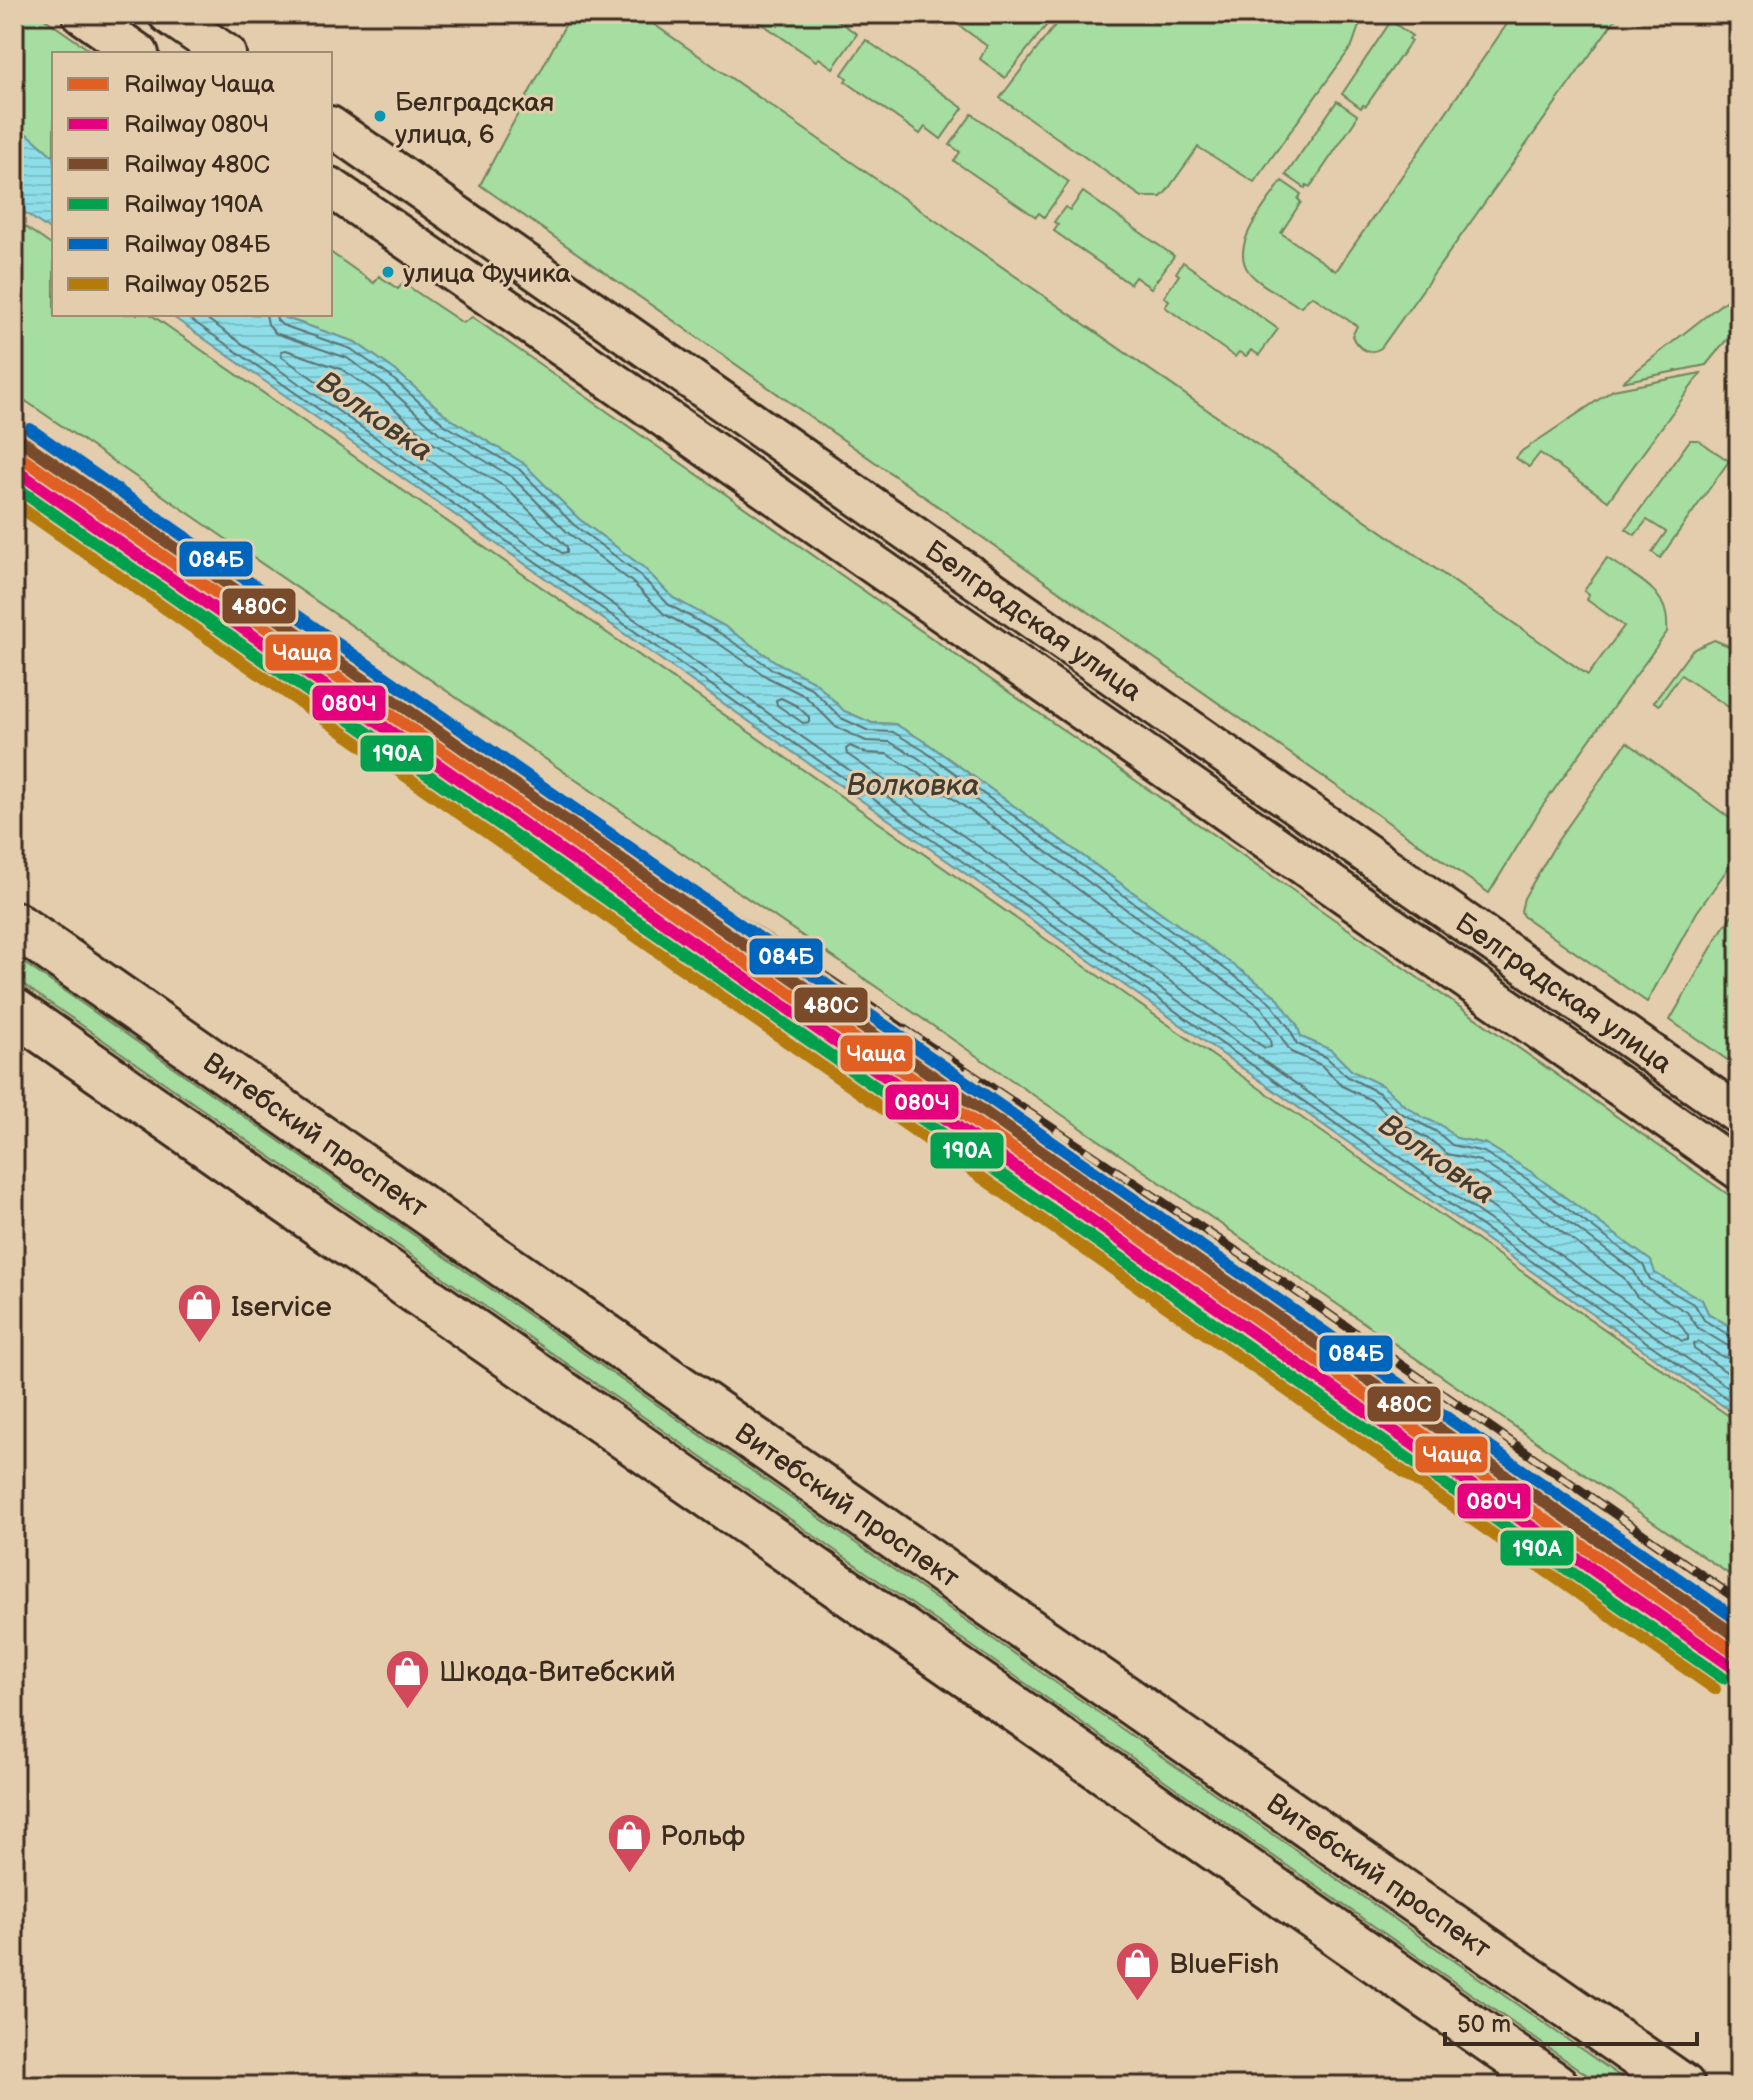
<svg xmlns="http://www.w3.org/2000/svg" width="1753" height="2100" font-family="'Balsamiq Sans',sans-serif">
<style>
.green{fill:#a6dda0;stroke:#70845f;stroke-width:2}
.water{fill:url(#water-rules);stroke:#6c9698;stroke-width:2}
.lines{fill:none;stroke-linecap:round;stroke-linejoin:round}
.shore{stroke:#5c726f;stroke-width:2}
.minor-casing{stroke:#3b2a1e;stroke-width:44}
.major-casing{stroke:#3b2a1e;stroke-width:50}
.minor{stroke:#e4cdad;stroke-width:38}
.major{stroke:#e4cdad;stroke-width:44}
.rail-casing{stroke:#3b2a1e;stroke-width:9}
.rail{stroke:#e4cdad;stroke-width:6;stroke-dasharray:18;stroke-linecap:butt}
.rail-1-casing{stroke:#e4cdad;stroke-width:18}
.rail-2-casing{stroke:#e4cdad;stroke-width:18}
.rail-3-casing{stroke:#e4cdad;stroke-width:18}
.rail-4-casing{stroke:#e4cdad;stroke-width:18}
.rail-5-casing{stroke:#e4cdad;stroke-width:18}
.rail-6-casing{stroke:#e4cdad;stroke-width:18}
.rail-1{stroke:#e05f22;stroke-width:12}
.rail-2{stroke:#e5007d;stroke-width:12}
.rail-3{stroke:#7a4b2a;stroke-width:12}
.rail-4{stroke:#03a04e;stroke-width:12}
.rail-5{stroke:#0065bd;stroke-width:12}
.rail-6{stroke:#b57b0a;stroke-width:12}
.bus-dot{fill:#0996b4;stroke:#e4cdad;stroke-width:3}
.labels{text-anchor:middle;stroke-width:6;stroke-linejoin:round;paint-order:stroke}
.bus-label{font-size:26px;fill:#3b2a1e;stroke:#e4cdad;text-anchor:start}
.street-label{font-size:28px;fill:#3b2a1e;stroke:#e4cdad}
.poi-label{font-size:28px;fill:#3b2a1e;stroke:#e4cdad;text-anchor:start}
.water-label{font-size:30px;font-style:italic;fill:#433c32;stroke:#e4cdad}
.line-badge{stroke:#e4cdad;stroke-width:3}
.badge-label{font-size:22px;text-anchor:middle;font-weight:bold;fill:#fff}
</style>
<defs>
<pattern id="water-rules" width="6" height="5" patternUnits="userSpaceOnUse" patternTransform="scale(2)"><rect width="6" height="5" fill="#8ddee9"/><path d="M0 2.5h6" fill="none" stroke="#7bbfc7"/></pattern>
</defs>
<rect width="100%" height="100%" fill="#e4cdad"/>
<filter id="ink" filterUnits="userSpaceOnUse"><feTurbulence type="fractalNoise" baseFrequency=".0125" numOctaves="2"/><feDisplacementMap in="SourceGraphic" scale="16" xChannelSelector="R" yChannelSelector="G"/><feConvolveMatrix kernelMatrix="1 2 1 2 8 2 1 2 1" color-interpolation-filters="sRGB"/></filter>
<g filter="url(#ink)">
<!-- green -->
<g class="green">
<polygon points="14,14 38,14 95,54 54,54 54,157 30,136 14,128"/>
<path d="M571,14H639L1588,675L1624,626L1587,600L1589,595L1584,591L1607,558C1637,579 1671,590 1667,632L1541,808L1489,893L480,185Z"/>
<polygon points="748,14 828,14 857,34 833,68 819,58 816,61"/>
<polygon points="1363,14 1352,46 1254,182 1198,147 1166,192 1161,197 1142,197 1000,98 1055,25 1049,22 1005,78 980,59 987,46 945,15 938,25 923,15"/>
<path d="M1514,14H1619L1381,348C1369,356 1357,348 1352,336L1357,326L1312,296L1301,306L1296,305C1282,295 1259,285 1249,272C1228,245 1267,204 1282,181L1301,194L1298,199L1301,202L1281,233L1336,271Z"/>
<polygon points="1391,21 1412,36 1409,39 1411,41 1366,106 1363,105 1361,108 1342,94"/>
<polygon points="866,40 963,108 941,139 925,127 920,134 845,81 847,78 842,74"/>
<polygon points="1337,101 1357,115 1355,121 1310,187 1307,185 1305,188 1286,175"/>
<polygon points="972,114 1069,182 1044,217 1039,213 1036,217 954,161 960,152 950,145"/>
<polygon points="1083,192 1174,256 1151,288 1135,277 1130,284 1054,231 1058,225 1054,222 1065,207 1070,210"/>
<polygon points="14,219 54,247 54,314 150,314 1739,1423 1739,1581 14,393"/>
<polygon points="330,252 374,283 379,276 398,289 403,283 463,323 472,317 1739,1202 1739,1332 1708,1313 1702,1300 1654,1273 1651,1261 1531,1172 1486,1144 1456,1138 1441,1125 1424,1118 1404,1105 1383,1086 1352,1071 1331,1050 1301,1037 1297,1025 1276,996 927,743 895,724 872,723 844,711 815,682 776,662 724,626 673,598 644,568 579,519 523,463 449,418 396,371 355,342 274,314 330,314"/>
<polygon points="1183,262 1278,329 1259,355 1251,350 1246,356 1239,352 1235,357 1165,307 1169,300 1164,297 1179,275 1176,273"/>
<polygon points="1739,290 1739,335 1728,338 1706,365 1622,382"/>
<polygon points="1701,373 1608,501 1540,453 1529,467 1516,458 1522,451 1613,390"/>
<polygon points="1690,440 1698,440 1729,461 1660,558 1652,552 1666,532 1647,520 1635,535 1626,529"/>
<polygon points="1714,640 1739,650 1739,714 1681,675 1659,705 1654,702 1692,650"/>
<polygon points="1627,742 1739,825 1739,853 1697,912 1647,1002 1523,916 1521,911 1524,898 1558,840"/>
<polygon points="1739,905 1739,1068 1670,1020 1721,931"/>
<polygon points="14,956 1634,2086 1603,2086 14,978"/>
</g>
<!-- water -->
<g class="water">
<polygon points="14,128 30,136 54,157 54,233 14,205"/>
<polygon points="169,314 274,314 355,342 396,371 449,418 523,463 579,519 644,568 673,598 724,626 776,662 815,682 844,711 872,723 895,724 927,743 1276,996 1297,1025 1301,1037 1331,1050 1352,1071 1383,1086 1404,1105 1424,1118 1441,1125 1456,1138 1486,1144 1531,1172 1651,1261 1655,1273 1702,1300 1708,1313 1739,1332 1739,1417"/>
</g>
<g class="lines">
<!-- shore -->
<g class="shore">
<polyline points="183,314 1739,1407"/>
<polyline points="200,314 1739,1395"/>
<polyline points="266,314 268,324 275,333 347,358 385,385 439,433 512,477 567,532 632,582 664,614 715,641 767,677 805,696 836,727 866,741 890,742 918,758 1262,1008 1291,1052 1321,1065 1342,1086 1373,1101 1393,1120 1432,1141 1447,1154 1480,1161 1521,1187 1634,1271 1642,1286 1687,1312 1698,1328 1728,1346 1739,1348"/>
<polyline points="276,314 277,320 282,325 351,349 391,377 445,425 519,469 574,525 639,574 669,605 720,633 772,669 811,688 841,718 869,731 893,732 923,750 1269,1001 1290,1029 1297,1044 1326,1057 1348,1077 1379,1093 1399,1112 1437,1132 1452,1145 1484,1152 1527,1179 1643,1265 1650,1279 1695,1305 1704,1320 1732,1337 1739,1338"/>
<polygon points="286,350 341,369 378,394 433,443 505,487 567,547 567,552 562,553 282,357 281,351"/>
<polygon points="781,698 797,706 809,717 809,722 803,723 777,705 776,700"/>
<polygon points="850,746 866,753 887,754 911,768 1254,1017 1270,1039 1271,1047 1265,1048 847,754 846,749"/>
<polygon points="1449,1168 1476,1173 1514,1197 1624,1278 1637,1297 1678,1321 1688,1336 1688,1340 1682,1341 1446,1175 1445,1170"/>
<polyline points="1739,1360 1723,1357 1698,1342 1693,1344 1694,1349 1739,1381"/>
</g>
<defs>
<g id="minor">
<polyline points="82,14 139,54"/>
<polyline points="168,14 226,54"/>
<path id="s1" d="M330,126L1739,1115"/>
<polyline points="330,187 612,381 1739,1170"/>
</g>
<g id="major">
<path id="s2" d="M14,924L1682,2086"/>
<polyline points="14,1011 1556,2086"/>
</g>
</defs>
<!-- minor casing -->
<use href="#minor" class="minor-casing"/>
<!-- major casing -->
<use href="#major" class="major-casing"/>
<!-- minor -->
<use href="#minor" class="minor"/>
<!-- major -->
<use href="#major" class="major"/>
<defs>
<polyline id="rail" points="14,420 487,750 1290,1287 1739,1601"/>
</defs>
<!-- rail casing -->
<use href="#rail" class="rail-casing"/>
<!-- rail -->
<use href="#rail" class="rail"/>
<defs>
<polyline id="rail-1" points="14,452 1739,1655"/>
<polyline id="rail-2" points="14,469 1731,1666"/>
<polyline id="rail-3" points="22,441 1739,1638"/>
<polyline id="rail-4" points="14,486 1723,1678"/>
<polyline id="rail-5" points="30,429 1739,1621"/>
<polyline id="rail-6" points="14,503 1715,1689"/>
</defs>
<!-- rail-1 casing -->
<use href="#rail-1" class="rail-1-casing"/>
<!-- rail-2 casing -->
<use href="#rail-2" class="rail-2-casing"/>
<!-- rail-3 casing -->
<use href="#rail-3" class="rail-3-casing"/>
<!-- rail-4 casing -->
<use href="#rail-4" class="rail-4-casing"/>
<!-- rail-5 casing -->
<use href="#rail-5" class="rail-5-casing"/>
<!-- rail-6 casing -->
<use href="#rail-6" class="rail-6-casing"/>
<!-- rail-1 -->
<use href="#rail-1" class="rail-1"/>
<!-- rail-2 -->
<use href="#rail-2" class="rail-2"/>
<!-- rail-3 -->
<use href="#rail-3" class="rail-3"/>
<!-- rail-4 -->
<use href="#rail-4" class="rail-4"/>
<!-- rail-5 -->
<use href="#rail-5" class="rail-5"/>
<!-- rail-6 -->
<use href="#rail-6" class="rail-6"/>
</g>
</g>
<!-- icons -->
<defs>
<symbol id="shop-pin" viewBox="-11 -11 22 30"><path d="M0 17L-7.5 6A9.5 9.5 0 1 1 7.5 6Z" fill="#d1495b" stroke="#e4cdad"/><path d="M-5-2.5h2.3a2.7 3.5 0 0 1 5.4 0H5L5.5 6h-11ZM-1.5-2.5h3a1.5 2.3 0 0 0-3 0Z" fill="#fff"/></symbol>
</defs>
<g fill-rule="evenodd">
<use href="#shop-pin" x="174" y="1280" width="51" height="69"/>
<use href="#shop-pin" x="382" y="1646" width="51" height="69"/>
<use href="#shop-pin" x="604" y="1810" width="51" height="69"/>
<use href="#shop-pin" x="1112" y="1938" width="51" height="69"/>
</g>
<!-- markers -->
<g class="bus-dot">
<circle cx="380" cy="116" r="7"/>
<circle cx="388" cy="272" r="7"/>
</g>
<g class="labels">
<!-- bus labels -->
<g class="bus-label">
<text x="395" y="111">Белградская<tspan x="395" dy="32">улица, 6</tspan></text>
<text x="403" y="282">улица Фучика</text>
</g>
<!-- street labels -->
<g class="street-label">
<text dy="10" stroke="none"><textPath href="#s1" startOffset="860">Белградская улица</textPath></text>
<text dy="10" stroke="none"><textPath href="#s1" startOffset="1508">Белградская улица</textPath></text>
<text dy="10" stroke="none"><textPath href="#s2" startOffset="368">Витебский проспект</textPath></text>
<text dy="10" stroke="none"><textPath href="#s2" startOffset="1016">Витебский проспект</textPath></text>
<text dy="10" stroke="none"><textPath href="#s2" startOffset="1664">Витебский проспект</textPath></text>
</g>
<!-- poi labels -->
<g class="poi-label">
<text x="231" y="1316">Iservice</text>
<text x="439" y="1681">Шкода-Витебский</text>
<text x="660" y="1845">Рольф</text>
<text x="1169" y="1973">BlueFish</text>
</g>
<!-- water labels -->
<g class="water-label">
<text transform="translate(375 416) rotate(35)" y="10">Волковка</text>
<text x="913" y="795">Волковка</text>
<text transform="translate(1437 1159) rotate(35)" y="10">Волковка</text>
</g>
</g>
<g class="line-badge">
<rect x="178" y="540" width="76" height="38" rx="8" fill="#0065bd"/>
<rect x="221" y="587" width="76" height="38" rx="8" fill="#7a4b2a"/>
<rect x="264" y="633" width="75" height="39" rx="8" fill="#e05f22"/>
<rect x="311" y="684" width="76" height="38" rx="8" fill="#e5007d"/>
<rect x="359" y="734" width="76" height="39" rx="8" fill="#03a04e"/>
<rect x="748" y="937" width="76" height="39" rx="8" fill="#0065bd"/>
<rect x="793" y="986" width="76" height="38" rx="8" fill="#7a4b2a"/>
<rect x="839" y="1034" width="75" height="39" rx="8" fill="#e05f22"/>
<rect x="884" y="1083" width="76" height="38" rx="8" fill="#e5007d"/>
<rect x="929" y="1131" width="76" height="39" rx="8" fill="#03a04e"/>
<rect x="1318" y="1334" width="76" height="39" rx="8" fill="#0065bd"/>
<rect x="1366" y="1385" width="76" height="38" rx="8" fill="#7a4b2a"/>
<rect x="1414" y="1435" width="75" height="39" rx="8" fill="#e05f22"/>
<rect x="1456" y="1482" width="76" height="38" rx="8" fill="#e5007d"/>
<rect x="1499" y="1529" width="76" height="38" rx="8" fill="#03a04e"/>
</g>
<g class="badge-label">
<text x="216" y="567">084Б</text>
<text x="259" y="614">480С</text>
<text x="302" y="660">Чаща</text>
<text x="349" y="711">080Ч</text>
<text x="397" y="761">190А</text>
<text x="786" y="964">084Б</text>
<text x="831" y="1013">480С</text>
<text x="876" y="1061">Чаща</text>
<text x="922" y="1110">080Ч</text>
<text x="967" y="1158">190А</text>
<text x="1356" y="1361">084Б</text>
<text x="1404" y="1412">480С</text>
<text x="1452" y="1462">Чаща</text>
<text x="1494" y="1509">080Ч</text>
<text x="1537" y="1556">190А</text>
</g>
<!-- margin -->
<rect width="1753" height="2100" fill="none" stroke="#e4cdad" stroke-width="48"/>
<rect x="24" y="24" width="1705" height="2052" fill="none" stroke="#3b2a1e" stroke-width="3" filter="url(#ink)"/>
<!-- legend -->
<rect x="52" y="52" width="280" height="264" fill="#e4cdad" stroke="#a08c74" stroke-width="2"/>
<rect x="68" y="78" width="40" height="12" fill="#e05f22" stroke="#a08c74" stroke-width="2"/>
<text x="124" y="92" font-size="24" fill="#3b2a1e">Railway Чаща</text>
<rect x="68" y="118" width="40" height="12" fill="#e5007d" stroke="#a08c74" stroke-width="2"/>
<text x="124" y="132" font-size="24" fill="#3b2a1e">Railway 080Ч</text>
<rect x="68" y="158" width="40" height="12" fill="#7a4b2a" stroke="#a08c74" stroke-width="2"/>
<text x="124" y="172" font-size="24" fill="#3b2a1e">Railway 480С</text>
<rect x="68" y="198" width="40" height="12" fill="#03a04e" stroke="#a08c74" stroke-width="2"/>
<text x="124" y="212" font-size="24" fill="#3b2a1e">Railway 190А</text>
<rect x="68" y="238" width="40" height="12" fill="#0065bd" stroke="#a08c74" stroke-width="2"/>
<text x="124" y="252" font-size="24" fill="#3b2a1e">Railway 084Б</text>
<rect x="68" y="278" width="40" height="12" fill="#b57b0a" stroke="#a08c74" stroke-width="2"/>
<text x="124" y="292" font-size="24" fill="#3b2a1e">Railway 052Б</text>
<!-- scale -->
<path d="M1445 2032v12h252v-12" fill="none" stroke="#3b2a1e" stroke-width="4"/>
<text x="1457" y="2032" font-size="24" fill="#3b2a1e" stroke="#e4cdad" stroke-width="6" paint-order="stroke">50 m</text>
</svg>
